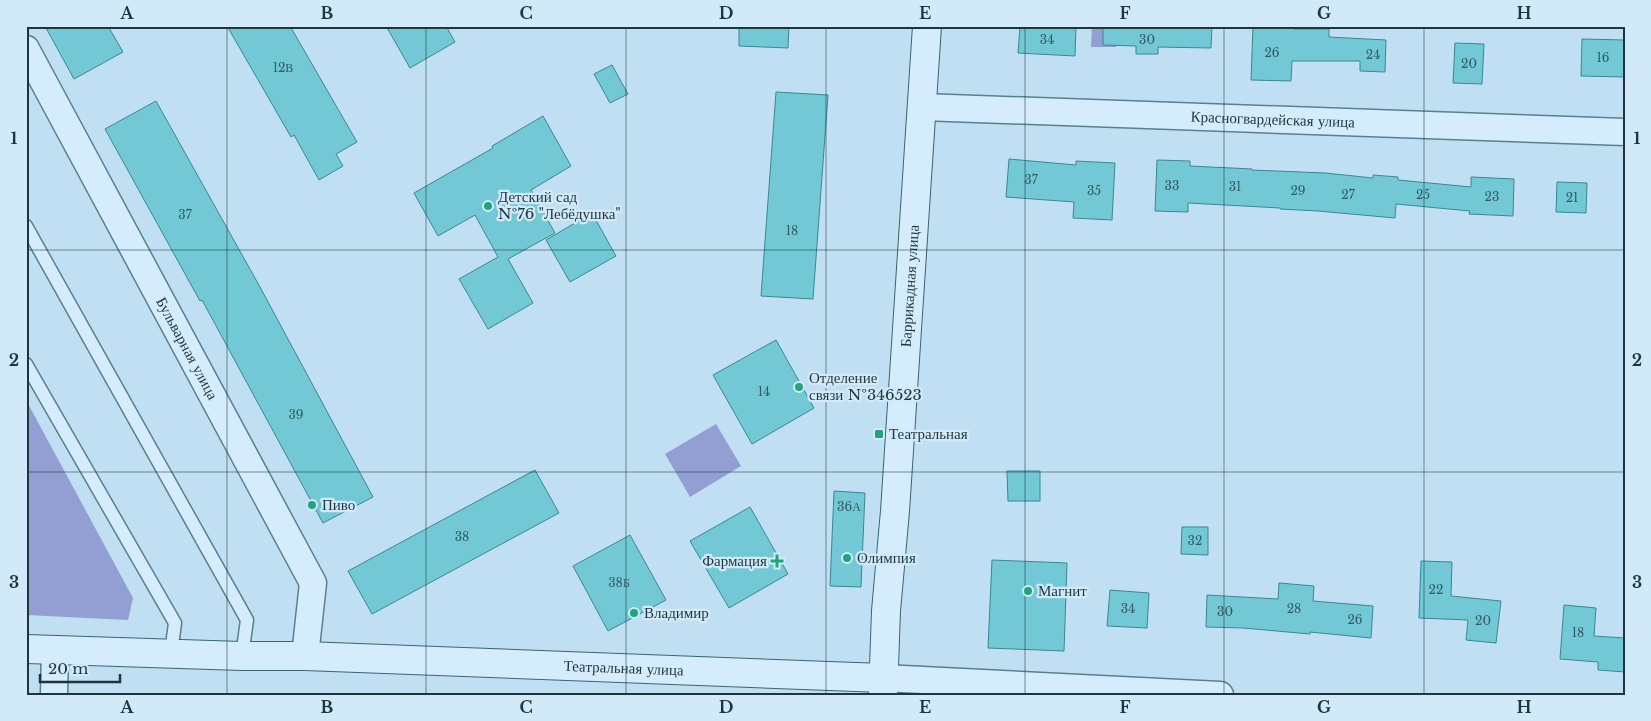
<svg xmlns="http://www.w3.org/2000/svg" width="1651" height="721" font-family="'Libre Baskerville',serif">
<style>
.green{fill:#939fd2}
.building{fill:#72c9d5;stroke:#398890}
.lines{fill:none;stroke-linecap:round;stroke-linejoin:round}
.lane-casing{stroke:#56818e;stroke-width:15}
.street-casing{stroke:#56818e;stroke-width:29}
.secondary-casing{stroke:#396570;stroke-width:30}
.lane{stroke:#d5ecfc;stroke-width:12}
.street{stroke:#d5ecfc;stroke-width:26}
.secondary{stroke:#d5ecfc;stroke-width:28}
.grid{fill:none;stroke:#1c363c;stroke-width:1;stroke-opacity:0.55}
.poi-dot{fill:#1fa47c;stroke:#d1e9f9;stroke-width:2}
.labels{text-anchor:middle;stroke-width:4.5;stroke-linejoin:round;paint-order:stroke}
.number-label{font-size:12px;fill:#325b62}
.street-label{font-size:15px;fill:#1c363c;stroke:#d1e9f9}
.poi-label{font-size:15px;fill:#1c363c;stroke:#d1e9f9;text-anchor:start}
.neatline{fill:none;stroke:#1c363c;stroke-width:2}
.grid-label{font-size:16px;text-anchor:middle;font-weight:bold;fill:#1c363c}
</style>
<rect width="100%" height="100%" fill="#c1dff3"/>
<!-- green -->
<g class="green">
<polygon points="1092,26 1116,26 1116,47 1091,47"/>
<polygon points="26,400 133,598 128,620 26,615"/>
<polygon points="716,424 741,466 690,497 665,454"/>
</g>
<!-- building -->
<g class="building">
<polygon points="45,26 108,26 123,52 74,79"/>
<polygon points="227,26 290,26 357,142 336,154 343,166 319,180 294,135 291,137"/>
<polygon points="386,26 446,26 455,42 410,68"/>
<polygon points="739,26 789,26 788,48 739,46"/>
<polygon points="1020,26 1076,26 1075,56 1018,53"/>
<polygon points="1103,26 1212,26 1211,48 1158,47 1158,54 1136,54 1136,46 1103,45"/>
<polygon points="1253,26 1294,26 1294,29 1329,29 1329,37 1386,40 1385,72 1360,71 1360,61 1292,61 1291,81 1251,80"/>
<polygon points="1582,39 1624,40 1624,77 1581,76"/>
<polygon points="1455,43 1484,44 1482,84 1453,83"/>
<polygon points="612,65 628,94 610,103 594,74"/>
<polygon points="776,92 828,95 813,299 761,296"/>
<polygon points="156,101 260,287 373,497 323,523 202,300 200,301 105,129"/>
<polygon points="543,116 571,166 531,190 555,233 508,259 533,303 488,329 459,279 498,257 475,215 438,236 414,193 493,148 492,146"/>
<polygon points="1009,159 1076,165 1076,161 1115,163 1112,220 1073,218 1074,202 1006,197"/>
<polygon points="1157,160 1190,161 1190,166 1252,169 1252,170 1325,173 1373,178 1373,175 1398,177 1398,180 1471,187 1471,177 1514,179 1513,216 1469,214 1470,211 1396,204 1395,218 1318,211 1280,209 1280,208 1188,203 1188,212 1155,211"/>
<polygon points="1557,182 1587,183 1586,213 1556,212"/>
<polygon points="592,213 616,256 570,282 546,240"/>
<polygon points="776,340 814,408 752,444 713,375"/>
<polygon points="535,470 559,513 372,614 348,571"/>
<polygon points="1007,471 1040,471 1040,501 1008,501"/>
<polygon points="834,491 865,493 861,587 830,586"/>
<polygon points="750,507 788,574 729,608 690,541"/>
<polygon points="1182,527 1208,527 1208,555 1181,554"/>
<polygon points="630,535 666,600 608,631 573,566"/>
<polygon points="992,560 1067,563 1064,651 988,648"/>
<polygon points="1421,561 1452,562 1451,596 1501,601 1496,643 1466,640 1468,620 1419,618"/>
<polygon points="1279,583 1314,586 1313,601 1373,606 1371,638 1310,632 1310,634 1243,628 1206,627 1207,595 1278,599"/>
<polygon points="1110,590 1149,593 1147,628 1107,626"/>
<polygon points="1564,605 1596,608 1594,636 1625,638 1625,672 1598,670 1598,662 1560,659"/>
</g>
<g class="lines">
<defs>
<g id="lane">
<polyline points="26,226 247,620 242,656"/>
<polyline points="26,364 175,623 171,653"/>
</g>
<g id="street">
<path id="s1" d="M26,49L313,583L305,656"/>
<path id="s2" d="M922,107L1625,132"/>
<polyline points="883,678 1220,695"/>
<polyline points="54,695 55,650"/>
</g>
<g id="secondary">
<path id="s3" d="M26,649L242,656H305L883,678"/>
<path id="s4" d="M883,695L886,611L895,511L927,26"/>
</g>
</defs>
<!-- lane casing -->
<use href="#lane" class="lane-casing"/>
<!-- street casing -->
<use href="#street" class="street-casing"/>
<!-- secondary casing -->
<use href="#secondary" class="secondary-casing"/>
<!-- lane -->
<use href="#lane" class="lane"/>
<!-- street -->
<use href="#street" class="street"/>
<!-- secondary -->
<use href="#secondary" class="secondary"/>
</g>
<!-- grid -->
<path class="grid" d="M227,26V695M426,26V695M626,26V695M826,26V695M1025,26V695M1224,26V695M1424,26V695M26,250H1625M26,472H1625"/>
<!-- markers -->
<g class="poi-dot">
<circle cx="488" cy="206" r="5"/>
<circle cx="799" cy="387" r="5"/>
<rect x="874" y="429" width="10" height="10" rx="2.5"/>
<circle cx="312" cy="505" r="5"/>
<circle cx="847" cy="558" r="5"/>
<path d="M774.5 553.5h5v5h5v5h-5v5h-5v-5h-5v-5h5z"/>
<circle cx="1028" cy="591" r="5"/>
<circle cx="634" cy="613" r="5"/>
</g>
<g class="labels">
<!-- number labels -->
<g class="number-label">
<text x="1047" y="44">34</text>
<text x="1147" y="44">30</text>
<text x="1272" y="57">26</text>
<text x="1373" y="59">24</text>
<text x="1603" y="62">16</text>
<text x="1469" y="68">20</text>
<text x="283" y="72">12В</text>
<text x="1031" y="184">37</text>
<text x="1172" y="190">33</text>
<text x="1235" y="191">31</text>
<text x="1094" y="195">35</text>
<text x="1298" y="195">29</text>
<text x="1348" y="199">27</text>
<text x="1423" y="199">25</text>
<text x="1492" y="201">23</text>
<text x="1572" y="202">21</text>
<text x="185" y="219">37</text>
<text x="792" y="235">18</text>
<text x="764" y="396">14</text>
<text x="296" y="419">39</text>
<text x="849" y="511">36А</text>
<text x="462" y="541">38</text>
<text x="1195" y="545">32</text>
<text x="619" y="587">38Б</text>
<text x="1436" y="594">22</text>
<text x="1128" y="613">34</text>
<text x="1294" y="613">28</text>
<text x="1225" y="616">30</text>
<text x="1355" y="624">26</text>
<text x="1483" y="625">20</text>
<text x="1578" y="637">18</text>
</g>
<!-- street labels -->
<g class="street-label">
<text dy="5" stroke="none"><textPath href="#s2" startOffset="351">Красногвардейская улица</textPath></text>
<text dy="5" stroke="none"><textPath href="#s4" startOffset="410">Баррикадная улица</textPath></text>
<text dy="5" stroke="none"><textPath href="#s1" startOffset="340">Бульварная улица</textPath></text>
<text dy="5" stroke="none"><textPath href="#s3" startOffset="598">Театральная улица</textPath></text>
</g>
<!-- poi labels -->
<g class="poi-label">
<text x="498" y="202">Детский сад<tspan x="498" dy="17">№76 "Лебёдушка"</tspan></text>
<text x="809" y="383">Отделение<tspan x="809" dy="17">связи №346523</tspan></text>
<text x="889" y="439">Театральная</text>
<text x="322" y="510">Пиво</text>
<text x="857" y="563">Олимпия</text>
<text x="767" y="566" text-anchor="end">Фармация</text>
<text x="1038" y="596">Магнит</text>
<text x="644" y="618">Владимир</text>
</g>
</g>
<!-- border -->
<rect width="1651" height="721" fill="none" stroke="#d1e9f9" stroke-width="55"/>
<!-- scale -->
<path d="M40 674v8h80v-8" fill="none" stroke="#1c363c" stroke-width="2.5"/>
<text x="48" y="674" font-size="15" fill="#1c363c" stroke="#d1e9f9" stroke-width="4" paint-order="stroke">20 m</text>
<rect x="28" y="28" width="1596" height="666" class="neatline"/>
<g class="grid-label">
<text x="127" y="19">A</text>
<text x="327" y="19">B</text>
<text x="526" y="19">C</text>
<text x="726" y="19">D</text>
<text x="925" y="19">E</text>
<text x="1125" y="19">F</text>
<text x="1324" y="19">G</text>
<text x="1524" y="19">H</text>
<text x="14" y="144">1</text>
<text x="1637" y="144">1</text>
<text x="14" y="366">2</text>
<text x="1637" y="366">2</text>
<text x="14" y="588">3</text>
<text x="1637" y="588">3</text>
<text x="127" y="713">A</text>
<text x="327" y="713">B</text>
<text x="526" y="713">C</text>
<text x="726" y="713">D</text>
<text x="925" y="713">E</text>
<text x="1125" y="713">F</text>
<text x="1324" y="713">G</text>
<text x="1524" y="713">H</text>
</g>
</svg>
